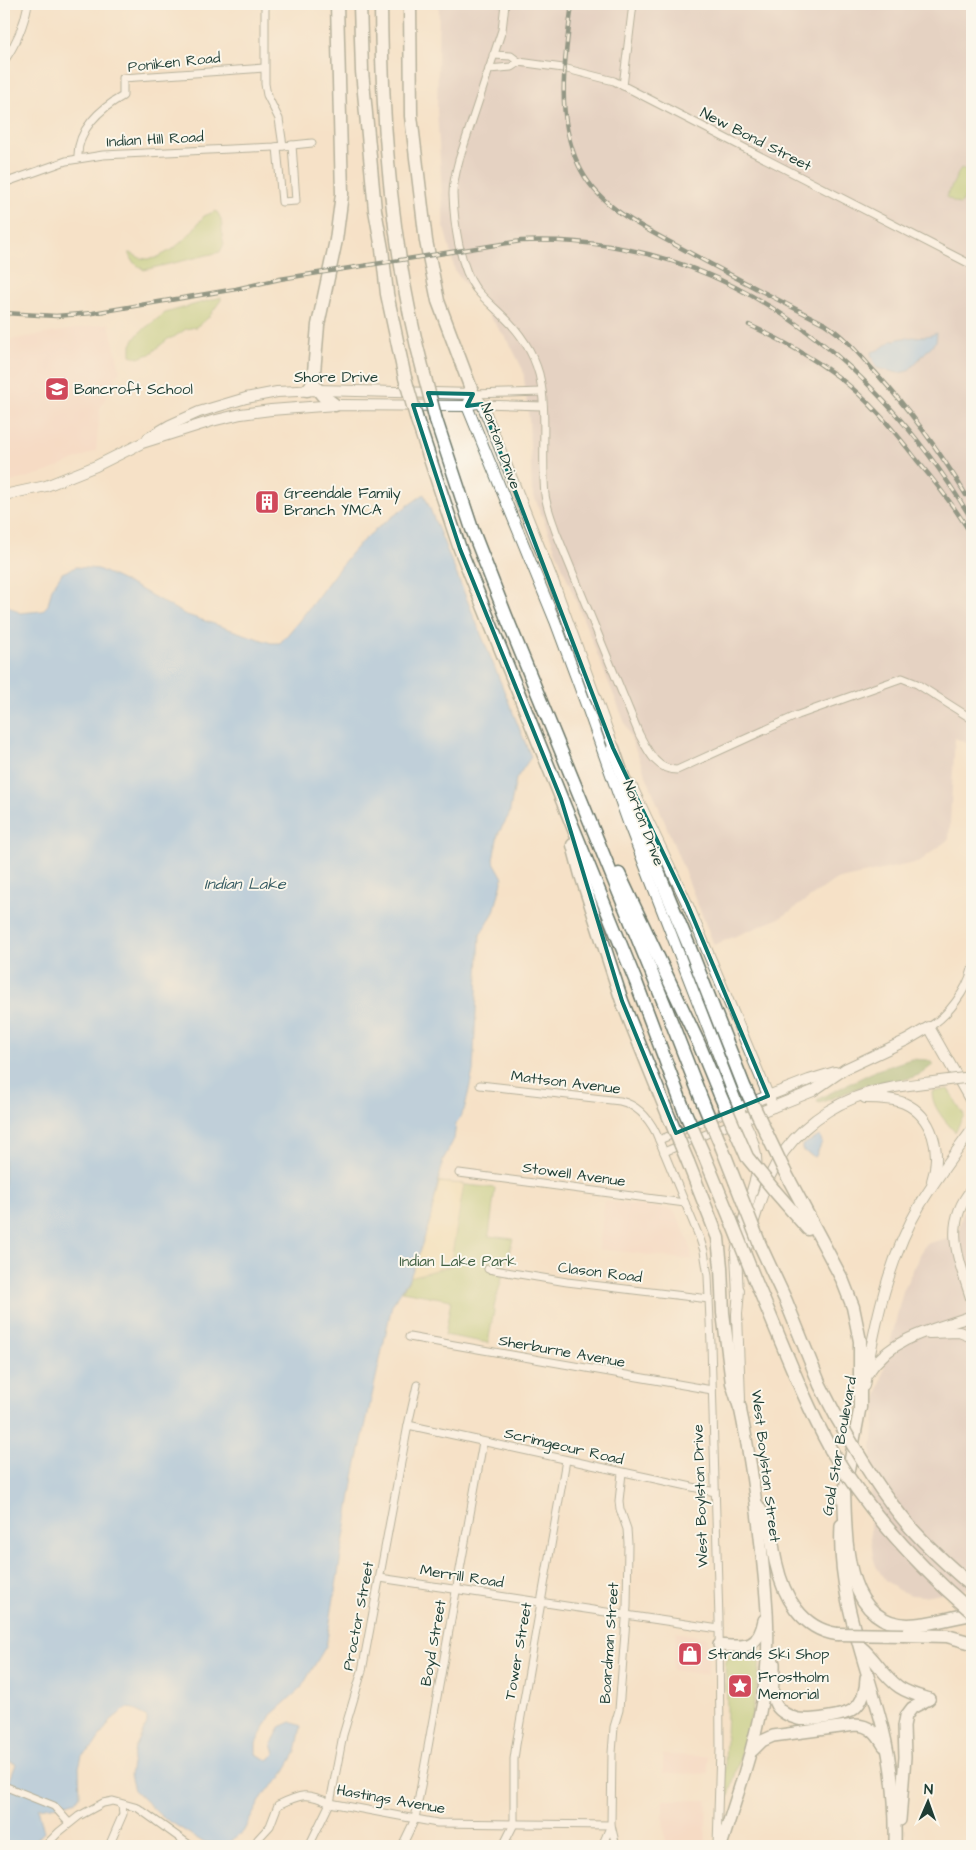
<svg xmlns="http://www.w3.org/2000/svg" width="976" height="1850" font-family="'Architects Daughter',sans-serif">
<style>
.built{fill:#f5d2c2}
.industrial{fill:#d1bfbd}
.green{fill:#acc970;stroke:#668352}
.forest{fill:#89ad62;stroke:#54754b}
.sand{fill:#eeda9e;stroke:#868c69}
.water{fill:#7eb9f0;stroke:#4e7b92}
.lines{fill:none;stroke-linecap:round;stroke-linejoin:round}
.minor-casing{stroke:#6a7667;stroke-width:9}
.secondary-casing{stroke:#6a7667;stroke-width:12}
.primary-casing{stroke:#6a7667;stroke-width:14}
.motorway-casing{stroke:#6a7667;stroke-width:15}
.minor{stroke:#fff;stroke-width:7}
.secondary{stroke:#fff;stroke-width:10}
.primary{stroke:#fff;stroke-width:11}
.motorway{stroke:#fff;stroke-width:12}
.rail-casing{stroke:#1f3d34;stroke-width:4.5}
.rail{stroke:#fbf7ec;stroke-width:2.5;stroke-dasharray:8;stroke-linecap:butt}
.secondary-bridge-casing{stroke:#6a7667;stroke-width:12;stroke-linecap:butt}
.motorway-bridge-casing{stroke:#6a7667;stroke-width:15;stroke-linecap:butt}
.secondary-bridge{stroke:#fff;stroke-width:10}
.motorway-bridge{stroke:#fff;stroke-width:12}
.marked{fill:none;stroke:#0f766e;stroke-width:4;stroke-linejoin:round}
.labels{text-anchor:middle;stroke-width:4;stroke-linejoin:round;paint-order:stroke}
.street-label{font-size:15px;fill:#1f3d34;stroke:#fbf7ec}
.poi-label{font-size:15px;fill:#1f3d34;stroke:#fbf7ec;text-anchor:start}
.park-label{font-size:15px;fill:#426043;stroke:#fbf7ec}
.water-label{font-size:16px;font-style:italic;fill:#375c63;stroke:#fbf7ec}
</style>
<rect width="100%" height="100%" fill="#fbf7ec"/>
<filter id="ink" filterUnits="userSpaceOnUse"><feTurbulence type="fractalNoise" baseFrequency=".02" numOctaves="2"/><feDisplacementMap in="SourceGraphic" scale="10" xChannelSelector="R" yChannelSelector="G"/><feConvolveMatrix kernelMatrix="1 2 1 2 8 2 1 2 1" color-interpolation-filters="sRGB"/></filter>
<filter id="wash" filterUnits="userSpaceOnUse"><feTurbulence type="fractalNoise" baseFrequency=".0096" numOctaves="4" result="noise"/><feDisplacementMap in="SourceGraphic" scale="20" xChannelSelector="R" yChannelSelector="G"/><feGaussianBlur stdDeviation="1.12" result="paint"/><feColorMatrix in="noise" values="0 0 0 0 0 0 0 0 0 0 0 0 0 0 0 0 0 1.4 0 .05"/><feComposite in="paint" operator="in"/></filter>
<g filter="url(#wash)">
<rect width="100%" height="100%" fill="#f5e1c7"/>
<!-- built -->
<g class="built">
<polygon points="109,323 120,370 100,408 96,451 46,472 4,484 4,341"/>
<polygon points="604,1201 670,1209 675,1211 689,1243 693,1260 599,1249"/>
<polygon points="676,1632 708,1638 708,1675 672,1670"/>
<polygon points="663,1755 708,1756 708,1774 663,1773"/>
<polygon points="663,1800 707,1800 705,1846 666,1846 663,1819"/>
</g>
<!-- industrial -->
<g class="industrial">
<polygon points="439,4 972,4 972,745 955,738 949,839 919,862 835,880 782,917 714,945 532,491 529,420 523,370 509,342 455,271 444,227 437,111"/>
<polygon points="972,1197 972,1588 923,1596 911,1595 898,1590 885,1580 876,1566 873,1557 870,1531 872,1448 877,1397 903,1291 925,1244 960,1235 959,1227 964,1209"/>
</g>
<!-- green -->
<g class="green">
<polygon points="961,168 972,174 972,189 967,200 964,198 960,205 946,197"/>
<path d="M216,211C225,220 220,232 224,244L220,252L144,270L133,262L129,252L140,258L147,259L156,258L173,249L188,236L204,216Z"/>
<polygon points="221,297 221,300 208,318 196,327 186,329 174,337 168,339 150,354 138,358 131,355 131,345 135,338 140,332 165,313"/>
<path d="M948,1089L964,1115L955,1132C945,1121 932,1107 932,1092Z"/>
<polygon points="439,1182 495,1188 489,1236 513,1239 493,1310 494,1311 488,1343 445,1335 451,1300 402,1291 408,1282 429,1224"/>
<path d="M760,1647C760,1699 743,1747 729,1796L724,1795L727,1707L725,1664C731,1648 745,1649 760,1647Z"/>
</g>
<!-- forest -->
<polygon class="forest" points="911,1059 928,1060 934,1064 921,1074 911,1078 863,1086 820,1103 817,1102 818,1099 877,1070"/>
<!-- sand -->
<polygon class="sand" points="439,1182 464,1184 450,1266 410,1277 429,1224"/>
<!-- water -->
<g class="water">
<path d="M937,333L936,341L908,371L898,373L877,368L872,357L871,352C883,350 883,345 892,341C907,335 923,339 937,333Z"/>
<path d="M424,494L531,757L516,779L509,815L498,834L493,860L503,878L494,912L480,935L473,1071L467,1099L464,1110L456,1124L454,1139L443,1160L429,1224L416,1262L410,1277L392,1305L354,1477L326,1646L301,1688L271,1715L256,1743V1754L268,1760L275,1754L272,1744L280,1727L291,1722L301,1726L296,1752L281,1778L264,1794L243,1832L227,1844L203,1842L161,1816L134,1790L130,1775L135,1748L147,1724V1718L134,1709L127,1708L111,1720L93,1747L82,1755L79,1767L80,1795L77,1800L59,1805L38,1808L44,1832L31,1846H4V1796L16,1764L4,1759V603L20,613L42,611L48,605L52,588L62,573L76,567L98,569L140,589L184,614L271,643H280C307,614 327,582 352,552C371,530 401,511 424,494Z"/>
<polygon points="820,1136 822,1142 816,1156 814,1157 802,1150 802,1145"/>
</g>
</g>
<g filter="url(#ink)">
<g class="lines">
<defs>
<g id="minor">
<polyline points="265,4 265,84 267,95 279,119 283,146"/>
<path d="M505,4L502,30L459,160C456,171 453,182 453,194C454,221 459,266 476,289C484,299 494,307 503,316C519,331 533,352 539,374C548,410 541,457 545,495C547,508 552,520 556,532L639,734C648,751 656,770 677,770L798,715L902,678L917,684L972,719"/>
<polyline points="493,55 511,56 519,62 563,68 614,81 972,265"/>
<path d="M4,61C17,43 24,25 28,4"/>
<polyline points="489,69 511,67 519,62"/>
<polyline points="623,86 633,4"/>
<polyline points="277,147 282,202 296,201 292,145"/>
<path d="M78,159C76,130 101,108 123,96V78L264,68"/>
<polyline points="4,183 66,161 103,155 274,147 312,143"/>
<polyline points="473,394 542,392"/>
<polyline points="467,406 482,404 543,406"/>
<path d="M929,1027C948,1016 967,990 972,969"/>
<path d="M480,1085L620,1101C637,1105 648,1117 656,1133L700,1239L704,1251L708,1276L711,1344L719,1620L720,1749L717,1846"/>
<polyline points="659,1140 730,1111"/>
<polyline points="664,1152 735,1122"/>
<polyline points="459,1173 685,1203"/>
<polyline points="488,1269 567,1282 709,1299"/>
<polyline points="409,1337 712,1390"/>
<polyline points="408,1425 715,1492"/>
<polyline points="380,1578 719,1629"/>
<polyline points="4,1786 54,1806 69,1823"/>
<polyline points="45,1846 59,1832 79,1816 103,1803 113,1801 138,1808 191,1846"/>
<polyline points="109,1846 123,1814 122,1805"/>
<path d="M254,1846L258,1839L270,1826L278,1805C301,1794 307,1792 330,1803L437,1823L611,1825L602,1846"/>
<polyline points="309,1846 330,1803 343,1735 362,1671 408,1425 417,1385"/>
<polyline points="402,1846 415,1819 483,1442"/>
<polyline points="503,1846 514,1824 514,1759 516,1745 566,1460"/>
<polyline points="616,1846 611,1825 612,1753 614,1727 619,1710 627,1607 628,1543 627,1529 620,1509 619,1501 622,1473"/>
</g>
<g id="secondary">
<path d="M473,394L467,406L555,621L588,710L629,825L743,1119C753,1137 759,1156 756,1177L742,1226L736,1253L738,1296"/>
<polyline points="473,394 482,404 553,581 616,754"/>
<polyline points="148,438 170,425 199,412 246,398 277,392 318,390 473,394"/>
<polyline points="4,495 46,486 96,466 142,443 212,421 241,414 271,410 335,405 467,406"/>
<polyline points="631,785 687,903 773,1107"/>
<path d="M865,1098C877,1098 892,1098 904,1103C933,1116 942,1152 932,1181"/>
<polyline points="745,1105 809,1080 835,1072"/>
<polyline points="743,1119 813,1091 845,1069 907,1040 929,1027 972,1103"/>
<path d="M972,1189C941,1226 960,1261 972,1301"/>
<path d="M744,1256C752,1229 758,1201 770,1176C786,1140 818,1112 854,1098C881,1087 911,1085 940,1081"/>
<polyline points="739,1290 737,1314 740,1400"/>
<polyline points="929,1333 959,1332 972,1337"/>
<path d="M868,1373C891,1337 935,1329 972,1316"/>
<path d="M864,1386C875,1324 888,1259 920,1205C936,1178 954,1155 972,1130"/>
</g>
<g id="primary">
<polyline points="843,1499 860,1408"/>
<path d="M841,1525C837,1595 865,1659 882,1725C892,1765 896,1806 895,1846"/>
<path d="M719,1645C745,1647 758,1650 764,1620"/>
<path d="M861,1647C875,1658 884,1677 899,1687C908,1693 919,1696 929,1699"/>
<path d="M774,1663C775,1676 769,1692 776,1705C780,1712 790,1717 798,1719C810,1721 845,1716 854,1709C863,1702 866,1688 866,1678"/>
<path d="M753,1750L762,1741L773,1736L855,1725C870,1725 877,1734 884,1746"/>
<polyline points="900,1820 905,1757 904,1726 906,1716 912,1708 929,1699"/>
<path d="M721,1846C738,1792 758,1738 765,1682C771,1636 766,1592 761,1546C756,1500 750,1454 740,1408"/>
</g>
<g id="motorway">
<polyline points="360,4 362,71 375,210 382,249 387,294 405,378"/>
<path d="M381,4C382,130 392,256 425,378"/>
<polyline points="410,4 411,116 426,241 438,301 473,394"/>
<polyline points="313,384 323,396 335,405"/>
<polyline points="307,390 313,384 318,325 336,240 342,194 337,4"/>
<polyline points="417,420 460,549 636,982 684,1110"/>
<polyline points="436,420 472,529 506,616 666,1008 703,1103"/>
<polyline points="613,748 645,840 689,946 744,1086"/>
<polyline points="573,845 581,875 622,1001 669,1117"/>
<polyline points="619,874 699,1044 720,1095"/>
<polyline points="722,1148 735,1181"/>
<polyline points="704,1155 730,1218"/>
<polyline points="688,1162 718,1238 721,1267 723,1313 732,1383 740,1408"/>
<polyline points="784,1170 842,1279 853,1307 860,1341 860,1408"/>
<polyline points="774,1190 808,1229"/>
<polyline points="760,1245 786,1301 820,1385 837,1418"/>
<path d="M755,1280C780,1337 801,1395 831,1450"/>
<path d="M844,1491C846,1538 843,1623 908,1625C929,1625 952,1617 972,1614"/>
<path d="M757,1505C761,1512 767,1520 769,1529C773,1540 773,1552 776,1563C783,1595 801,1629 837,1634"/>
<polyline points="904,1635 947,1636 972,1643"/>
</g>
</defs>
<!-- minor casing -->
<use href="#minor" class="minor-casing"/>
<!-- secondary casing -->
<use href="#secondary" class="secondary-casing"/>
<!-- primary casing -->
<use href="#primary" class="primary-casing"/>
<!-- motorway casing -->
<use href="#motorway" class="motorway-casing"/>
<!-- minor -->
<use href="#minor" class="minor"/>
<!-- secondary -->
<use href="#secondary" class="secondary"/>
<!-- primary -->
<use href="#primary" class="primary"/>
<!-- motorway -->
<use href="#motorway" class="motorway"/>
<defs>
<g id="rail">
<path d="M572,4C565,57 555,113 578,164C599,211 650,230 692,254C736,278 780,301 825,324C845,337 859,354 875,372C910,410 939,450 966,495"/>
<path d="M4,313L56,316L93,313L236,289L280,279L521,241C721,233 874,356 972,520"/>
<path d="M749,325C780,339 810,356 837,376C868,399 893,429 916,459C936,483 956,508 972,536"/>
</g>
</defs>
<!-- rail casing -->
<use href="#rail" class="rail-casing"/>
<!-- rail -->
<use href="#rail" class="rail"/>
<defs>
<polyline id="secondary-bridge" points="940,1081 972,1077"/>
<g id="motorway-bridge">
<polyline points="405,378 417,420"/>
<polyline points="425,378 436,420"/>
<polyline points="744,1086 784,1170"/>
<polyline points="720,1095 747,1157 774,1190"/>
<polyline points="703,1103 722,1148"/>
<polyline points="684,1110 704,1155"/>
<polyline points="669,1117 688,1162"/>
<polyline points="735,1181 760,1245"/>
<polyline points="730,1218 755,1280"/>
<path d="M837,1418C859,1456 882,1495 911,1528C930,1549 951,1568 972,1586"/>
<path d="M831,1450C869,1513 917,1565 972,1612"/>
<polyline points="837,1634 904,1635"/>
</g>
</defs>
<!-- secondary-bridge casing -->
<use href="#secondary-bridge" class="secondary-bridge-casing"/>
<!-- motorway-bridge casing -->
<use href="#motorway-bridge" class="motorway-bridge-casing"/>
<!-- secondary-bridge -->
<use href="#secondary-bridge" class="secondary-bridge"/>
<!-- motorway-bridge -->
<use href="#motorway-bridge" class="motorway-bridge"/>
</g>
</g>
<!-- marked area -->
<path d="M0 0H976V1850H0ZM428,393L473,394L467,406L482,404L613,748L687,903L768,1096L676,1133L622,1001L561,799L460,549L413,405H432Z" fill="#f5e1c7" fill-opacity=".55" fill-rule="evenodd"/>
<path class="marked" d="M428,393L473,394L467,406L482,404L613,748L687,903L768,1096L676,1133L622,1001L561,799L460,549L413,405H432Z"/>
<!-- icons -->
<defs>
<symbol id="school-square" viewBox="-11 -11 22 22"><rect x="-9" y="-9" width="18" height="18" rx="4" fill="#d1495b" stroke="#fbf7ec"/><path d="M0-5L7-2L0 1L-7-2ZM-4 1L0 2.5L4 1V4Q0 6-4 4Z" fill="#fff"/></symbol>
<symbol id="building-square" viewBox="-11 -11 22 22"><rect x="-9" y="-9" width="18" height="18" rx="4" fill="#d1495b" stroke="#fbf7ec"/><path d="M-4-6H4V6H1V3H-1V6H-4ZM-2.5-4.3h1.7v1.8h-1.7ZM.8-4.3h1.7v1.8H.8ZM-2.5-1h1.7V.8h-1.7ZM.8-1h1.7V.8H.8Z" fill="#fff"/></symbol>
<symbol id="shop-square" viewBox="-11 -11 22 22"><rect x="-9" y="-9" width="18" height="18" rx="4" fill="#d1495b" stroke="#fbf7ec"/><path d="M-5-2.5h2.3a2.7 3.5 0 0 1 5.4 0H5L5.5 6h-11ZM-1.5-2.5h3a1.5 2.3 0 0 0-3 0Z" fill="#fff"/></symbol>
<symbol id="sight-square" viewBox="-11 -11 22 22"><rect x="-9" y="-9" width="18" height="18" rx="4" fill="#d1495b" stroke="#fbf7ec"/><path d="M0-6L1.8-2.2L6-1.7L2.9 1.2L3.7 5.4L0 3.3L-3.7 5.4L-2.9 1.2L-6-1.7L-1.8-2.2Z" fill="#fff"/></symbol>
</defs>
<g fill-rule="evenodd">
<use href="#school-square" x="43" y="375" width="28" height="28"/>
<use href="#building-square" x="253" y="488" width="28" height="28"/>
<use href="#shop-square" x="676" y="1640" width="28" height="28"/>
<use href="#sight-square" x="726" y="1672" width="28" height="28"/>
</g>
<g class="labels">
<!-- street labels -->
<g class="street-label">
<text transform="translate(174 62) rotate(-6)" y="5">Poniken Road</text>
<text transform="translate(155 139) rotate(-3)" y="5">Indian Hill Road</text>
<text transform="translate(756 139) rotate(27)" y="5">New Bond Street</text>
<text x="336" y="382">Shore Drive</text>
<text transform="translate(501 446) rotate(70)" y="5">Norton Drive</text>
<text transform="translate(644 823) rotate(69)" y="5">Norton Drive</text>
<text transform="translate(566 1082) rotate(7)" y="5">Mattson Avenue</text>
<text transform="translate(574 1174) rotate(8)" y="5">Stowell Avenue</text>
<text transform="translate(600 1272) rotate(7)" y="5">Clason Road</text>
<text transform="translate(562 1351) rotate(10)" y="5">Sherburne Avenue</text>
<text transform="translate(564 1446) rotate(13)" y="5">Scrimgeour Road</text>
<text transform="translate(839 1446) rotate(-80)" y="5">Gold Star Boulevard</text>
<text transform="translate(766 1466) rotate(83)" y="5">West Boylston Street</text>
<text transform="translate(700 1496) rotate(-92)" y="5">West Boylston Drive</text>
<text transform="translate(462 1576) rotate(9)" y="5">Merrill Road</text>
<text transform="translate(358 1616) rotate(-79)" y="5">Proctor Street</text>
<text transform="translate(433 1643) rotate(-80)" y="5">Boyd Street</text>
<text transform="translate(609 1643) rotate(-86)" y="5">Boardman Street</text>
<text transform="translate(518 1651) rotate(-80)" y="5">Tower Street</text>
<text transform="translate(391 1799) rotate(10)" y="5">Hastings Avenue</text>
</g>
<!-- poi labels -->
<g class="poi-label">
<text x="74" y="394">Bancroft School</text>
<text x="284" y="498">Greendale Family<tspan x="284" dy="17">Branch YMCA</tspan></text>
<text x="708" y="1659">Strands Ski Shop</text>
<text x="758" y="1682">Frostholm<tspan x="758" dy="17">Memorial</tspan></text>
</g>
<!-- park labels -->
<g class="park-label">
<text x="458" y="1266">Indian Lake Park</text>
</g>
<!-- water labels -->
<g class="water-label">
<text x="245" y="889">Indian Lake</text>
</g>
</g>
<!-- margin -->
<rect width="976" height="1850" fill="none" stroke="#fbf7ec" stroke-width="20"/>
<!-- north arrow -->
<g transform="translate(928 1802) rotate(2)" stroke="#fbf7ec" stroke-width="4" paint-order="stroke">
<path d="M0-4L9 19L0 12L-9 19Z" fill="#1f3d34"/>
<text y="-8" font-size="14" font-weight="bold" text-anchor="middle" fill="#1f3d34">N</text>
</g>
</svg>
